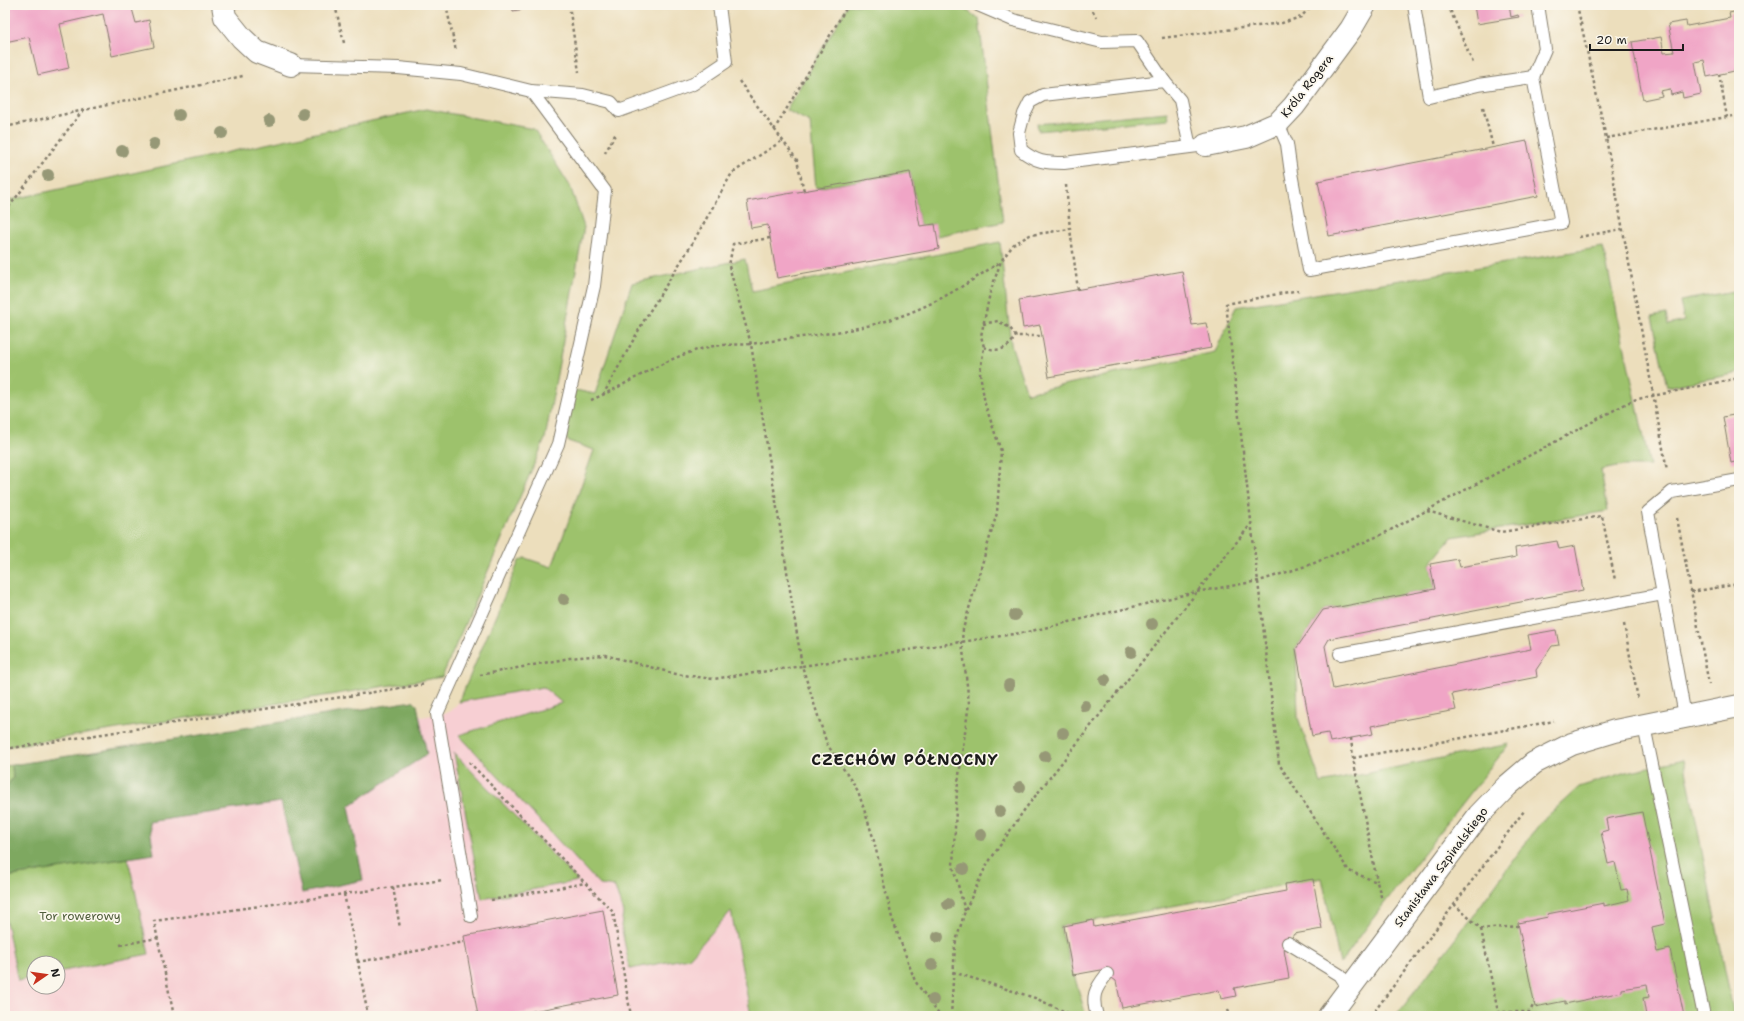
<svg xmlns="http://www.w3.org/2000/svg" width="1744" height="1021" font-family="'Shantell Sans',sans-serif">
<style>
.built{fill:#f7cfd3;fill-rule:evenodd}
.green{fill:#9dc26c;stroke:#5c6f44}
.forest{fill:#7ea860;stroke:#4d623e}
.building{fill:#f0a5c6}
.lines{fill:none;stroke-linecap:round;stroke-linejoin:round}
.lane-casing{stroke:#847d6c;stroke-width:14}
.street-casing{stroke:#847d6c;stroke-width:24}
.path{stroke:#847d6c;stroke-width:2.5;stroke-dasharray:3 3;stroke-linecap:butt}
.lane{stroke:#fff;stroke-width:12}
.street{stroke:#fff;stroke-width:22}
.tree{fill:#969876}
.labels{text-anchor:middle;stroke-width:3.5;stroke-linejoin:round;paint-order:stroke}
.street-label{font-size:12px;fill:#1c1c1c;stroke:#fbf7ec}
.park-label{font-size:12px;fill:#505e3c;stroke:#fbf7ec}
.district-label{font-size:16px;font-weight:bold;letter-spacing:1px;fill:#1c1c1c;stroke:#fbf7ec}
</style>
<rect width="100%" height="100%" fill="#fbf7ec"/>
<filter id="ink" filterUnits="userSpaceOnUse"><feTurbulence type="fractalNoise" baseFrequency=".025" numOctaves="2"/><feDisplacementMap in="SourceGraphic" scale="8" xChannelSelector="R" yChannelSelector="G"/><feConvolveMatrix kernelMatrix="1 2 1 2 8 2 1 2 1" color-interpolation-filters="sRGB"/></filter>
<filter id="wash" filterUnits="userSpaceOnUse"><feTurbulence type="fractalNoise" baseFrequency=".012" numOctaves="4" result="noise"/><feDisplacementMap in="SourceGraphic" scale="16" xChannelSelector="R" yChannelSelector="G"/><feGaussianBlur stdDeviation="0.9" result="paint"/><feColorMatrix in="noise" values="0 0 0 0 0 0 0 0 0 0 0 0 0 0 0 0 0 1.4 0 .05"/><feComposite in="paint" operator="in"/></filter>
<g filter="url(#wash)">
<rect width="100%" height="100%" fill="#ecdebc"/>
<!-- built -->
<path class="built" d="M543,687L562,703L725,882L751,1016H5V788L408,712L422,717L449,712L459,702ZM34,963H58V987H34Z"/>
<!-- green -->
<g class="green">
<polygon points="848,5 959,5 979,19 1003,222 937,236 934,224 920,226 910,172 816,188 810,122 786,110"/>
<polygon points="426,109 534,129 570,186 584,227 545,439 442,677 5,747 5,201"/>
<polygon points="1167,112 1168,119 1038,131 1037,124"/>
<polygon points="1000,242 1011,344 1027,393 1215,352 1236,307 1603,247 1650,466 1622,466 1601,470 1608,511 1452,537 1430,564 1435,589 1323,610 1296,649 1298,718 1321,783 1509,744 1383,905 1340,964 1322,878 1060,927 1086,1016 751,1016 731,911 689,958 630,969 621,926 623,913 615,887 600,885 459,735 562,703 543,687 459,702 519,561 525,558 552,567 594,450 568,441 564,434 575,390 595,394 632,283 745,259 752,291"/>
<polygon points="1739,290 1739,373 1667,387 1652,317 1666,314 1668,325 1684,321 1680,301"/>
<polygon points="454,753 578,881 482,899"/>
<polygon points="1684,759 1734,1016 1396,1016 1475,913 1540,823 1579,787 1627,772"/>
<polygon points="12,765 13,778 5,788 5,766"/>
<polygon points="128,858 149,954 58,972 58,963 34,963 34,977 18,981 5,916 5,877"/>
</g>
<!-- forest -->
<polygon class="forest" points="413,701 417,705 427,754 349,806 363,880 302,893 281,802 149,822 154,854 5,877 5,788 13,778 12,765"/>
<g id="blocks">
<!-- building -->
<g class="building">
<polygon points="5,5 131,5 136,23 149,20 154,47 112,56 103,14 60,24 69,68 38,75 29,37 5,42"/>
<polygon points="235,5 248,5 248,6 236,8"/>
<polygon points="512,5 541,5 541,6 513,11"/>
<polygon points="1474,5 1509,5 1511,17 1518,15 1519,17 1477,24"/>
<polygon points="1739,11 1739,70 1707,77 1704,60 1695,62 1701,94 1683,98 1682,92 1671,95 1670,89 1660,91 1662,96 1643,100 1632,42 1661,37 1664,53 1674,52 1668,24 1686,21 1687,26 1730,18 1729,13"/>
<polygon points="1527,141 1538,196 1329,236 1318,181"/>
<polygon points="910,172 920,226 935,224 939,249 777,278 768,225 751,228 747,201"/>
<polygon points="1182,271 1192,325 1206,323 1211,348 1049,377 1040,325 1023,328 1019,300"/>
<polygon points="1739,414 1739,461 1731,463 1723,417"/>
<polygon points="1557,541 1559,549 1575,546 1583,590 1329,639 1325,646 1333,689 1531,649 1528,635 1556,630 1559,645 1552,646 1536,670 1537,677 1452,694 1456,710 1371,726 1373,734 1330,742 1328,733 1312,736 1296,649 1323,610 1435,589 1430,564 1458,559 1460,567 1500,560 1516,557 1515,548"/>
<polygon points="1642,812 1665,924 1652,927 1657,952 1670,949 1684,1016 1646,1016 1643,998 1649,997 1647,985 1622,989 1622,992 1565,1004 1565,1001 1535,1007 1518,923 1548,917 1547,914 1604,903 1604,906 1629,900 1627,889 1621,890 1615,862 1608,864 1601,832 1608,830 1606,819"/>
<polygon points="1313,879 1322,929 1294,934 1284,950 1289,978 1234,988 1236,996 1221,999 1219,990 1122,1008 1116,981 1101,970 1073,975 1064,926 1093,920 1094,927 1286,891 1285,884"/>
<polygon points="603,910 618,995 507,1016 478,1016 464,936"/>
</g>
</g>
</g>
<g filter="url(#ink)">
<use href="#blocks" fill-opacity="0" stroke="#847d6c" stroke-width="1"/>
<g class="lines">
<defs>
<g id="lane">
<polyline points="978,5 1013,20 1102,42 1137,41 1164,81"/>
<polyline points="291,65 398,68 461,74 531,91 583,95 611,102 619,111 693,84 726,62 719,5"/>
<polyline points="1533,77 1545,49 1538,5"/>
<polyline points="1278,123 1287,144 1291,173 1309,270 1561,223 1533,77 1478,85 1429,97 1414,5"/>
<path d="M1190,147L1064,163C1045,163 1036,162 1021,150L1019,133L1024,114L1030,102L1043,95L1164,81L1180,100L1190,147L1206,145"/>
<polyline points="1340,654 1663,594"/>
<polyline points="1685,716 1648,512 1672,492 1739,480"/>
<polyline points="1644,726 1704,1016"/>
<polyline points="471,916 437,714 558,444 594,286 605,191 531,91"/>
<polyline points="1288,943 1340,975 1349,989"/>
<path d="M1097,1016C1091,996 1095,989 1107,974"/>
</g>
<g id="street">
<polyline points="223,5 225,17 242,38 257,52 291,65"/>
<polyline points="1206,145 1246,137 1278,123 1294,106 1351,29 1365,5"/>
<polyline points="1329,1016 1479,815 1507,786 1534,763 1572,744 1615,731 1739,706"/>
</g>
</defs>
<!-- lane casing -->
<use href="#lane" class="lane-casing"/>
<!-- street casing -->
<use href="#street" class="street-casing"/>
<!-- path -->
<g class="path">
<polyline points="335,5 344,43"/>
<polyline points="446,5 456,51"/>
<polyline points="569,5 579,72"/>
<polyline points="1090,5 1096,17"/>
<polyline points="1448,5 1473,63"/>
<polyline points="1577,5 1606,138 1667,470"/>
<polyline points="1162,38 1282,23 1301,17 1312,5"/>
<polyline points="1719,74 1727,117"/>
<polyline points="739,81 797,160 804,191"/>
<polyline points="1483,107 1493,147"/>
<polyline points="5,127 243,76"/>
<polyline points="774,130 848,5"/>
<polyline points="1606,138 1739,115"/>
<polyline points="605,153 616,133"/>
<polyline points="1066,185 1070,229 1078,290"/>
<polyline points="5,212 83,110"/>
<polyline points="1579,237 1622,229"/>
<path d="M770,238L733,244L729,266L751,344C801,336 856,333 904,315C939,302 970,282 1000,262"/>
<polyline points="1299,290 1226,304 1279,764 1349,871 1377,882 1382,900"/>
<polyline points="983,324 998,321 1010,328 1016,336 1042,336"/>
<path d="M984,347C999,353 1008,349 1016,336"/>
<polyline points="603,395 646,317 692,244 732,173 782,141"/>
<path d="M591,400C632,383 669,354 714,346C726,344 739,345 751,344L802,666L1027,632L1196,592L1259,581L1312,564L1383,534L1633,400L1739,378"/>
<polyline points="1427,511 1501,532 1602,516 1615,580"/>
<polyline points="1677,518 1709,684"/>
<polyline points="1691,592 1739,584"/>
<polyline points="1624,624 1638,699"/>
<polyline points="480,675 570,658 605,655 676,674 713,679 802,666 827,744 858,791 873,837 892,918 915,981 940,1016"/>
<polyline points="1351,738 1353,758 1377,881"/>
<polyline points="5,749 426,684"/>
<polyline points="1353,758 1554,721"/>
<polyline points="469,762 613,912 631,1016"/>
<polyline points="393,887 400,928"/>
<polyline points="344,894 358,962"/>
<polyline points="491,900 585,883"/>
<polyline points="1454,904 1481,929 1518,926"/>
<polyline points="965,911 953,866 957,790 969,703 962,641 963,629 997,513 1001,451 985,404 980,373 984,347 981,336 990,293 1001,261 1014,244 1030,235 1070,229"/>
<polyline points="1481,929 1498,1012 1530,1012 1534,1003"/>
<polyline points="120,945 157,938"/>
<polyline points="953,972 1035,998 1074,1016"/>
<polyline points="1228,1010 1230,1016"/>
<polyline points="174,1016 154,921 443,880"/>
<polyline points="368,1016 358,962 464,942"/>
<polyline points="951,1016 955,945 965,911 986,866 1025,809 1251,524"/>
<polyline points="1371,1016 1524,811"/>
</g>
<!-- lane -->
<use href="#lane" class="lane"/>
<!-- street -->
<use href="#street" class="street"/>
</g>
<!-- trees -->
<g class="tree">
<circle cx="303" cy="114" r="6"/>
<circle cx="179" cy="115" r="6"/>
<circle cx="269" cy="121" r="6"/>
<circle cx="222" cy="133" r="6"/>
<circle cx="154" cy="144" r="6"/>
<circle cx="122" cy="151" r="6"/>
<circle cx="48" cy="175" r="6"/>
<circle cx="564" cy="599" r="6"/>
<circle cx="1015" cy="615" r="6"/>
<circle cx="1152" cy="624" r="6"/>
<circle cx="1131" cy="652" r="6"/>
<circle cx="1105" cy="680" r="6"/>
<circle cx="1009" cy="685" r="6"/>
<circle cx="1085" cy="706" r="6"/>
<circle cx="1063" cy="733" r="6"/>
<circle cx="1045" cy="756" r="6"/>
<circle cx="1020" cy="787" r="6"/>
<circle cx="1000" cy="811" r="6"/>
<circle cx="981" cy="835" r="6"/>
<circle cx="963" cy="869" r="6"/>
<circle cx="948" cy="904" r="6"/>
<circle cx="938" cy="937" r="6"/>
<circle cx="932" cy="965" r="6"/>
<circle cx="933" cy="1000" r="6"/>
</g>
</g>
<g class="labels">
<!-- street labels -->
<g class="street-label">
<text transform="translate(1307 86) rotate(-52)" y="4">Króla Rogera</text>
<text transform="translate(1441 867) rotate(-53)" y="4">Stanisława Szpinalskiego</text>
</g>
<!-- park labels -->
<g class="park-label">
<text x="80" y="920">Tor rowerowy</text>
</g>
<!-- district labels -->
<g class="district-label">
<text x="905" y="765">CZECHÓW PÓŁNOCNY</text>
</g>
</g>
<!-- margin -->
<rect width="1744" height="1021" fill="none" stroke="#fbf7ec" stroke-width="20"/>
<!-- north arrow -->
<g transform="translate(46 975) rotate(77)"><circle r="19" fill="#fbf7ec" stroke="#a29f99"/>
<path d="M0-3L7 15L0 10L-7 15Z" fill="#c8321e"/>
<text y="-6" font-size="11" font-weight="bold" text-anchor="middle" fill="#1c1c1c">N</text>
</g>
<!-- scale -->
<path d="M1590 44v6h93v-6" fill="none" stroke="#1c1c1c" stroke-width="2"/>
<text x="1596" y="44" font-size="12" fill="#1c1c1c" stroke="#fbf7ec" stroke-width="3" paint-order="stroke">20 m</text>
</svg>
